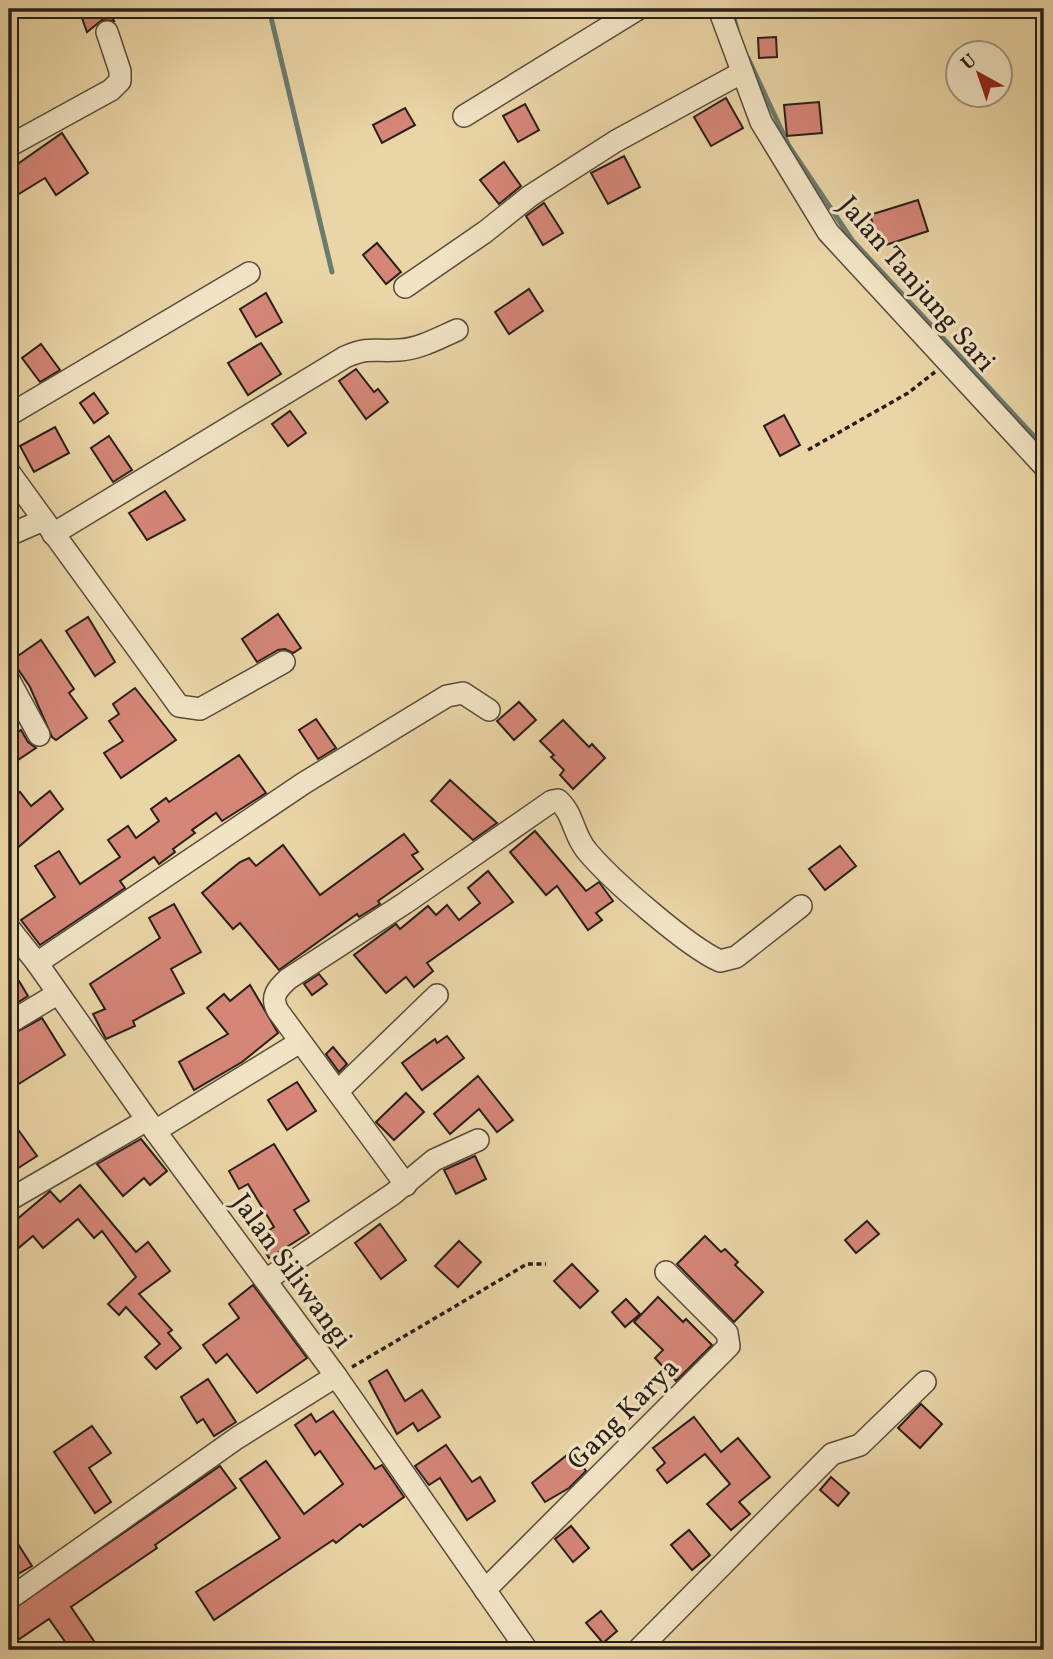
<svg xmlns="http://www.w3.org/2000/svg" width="1053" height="1659" font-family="Vollkorn,serif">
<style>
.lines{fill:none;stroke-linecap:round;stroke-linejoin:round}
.stream{stroke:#6c7b70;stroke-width:5}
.building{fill:#d58678;stroke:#291f18;stroke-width:2}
.minor-casing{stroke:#594c3c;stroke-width:24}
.path{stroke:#291f18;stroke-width:3.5;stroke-dasharray:5 3.5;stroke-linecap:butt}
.minor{stroke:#f1e4c5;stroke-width:21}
.labels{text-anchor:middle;stroke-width:6;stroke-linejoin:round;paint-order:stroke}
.street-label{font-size:28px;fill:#291f18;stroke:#f1e4c5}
</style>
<rect width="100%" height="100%" fill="#ead5a6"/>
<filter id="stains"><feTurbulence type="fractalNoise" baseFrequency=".00286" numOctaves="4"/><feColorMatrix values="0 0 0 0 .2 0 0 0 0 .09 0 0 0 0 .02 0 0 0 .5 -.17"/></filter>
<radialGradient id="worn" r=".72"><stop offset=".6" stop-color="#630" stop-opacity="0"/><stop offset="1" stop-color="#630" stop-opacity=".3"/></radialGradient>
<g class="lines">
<!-- stream -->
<g class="stream">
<polyline points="269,9 332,272"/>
<polyline points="732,9 737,30"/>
<polyline points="748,58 789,146 852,240 1044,447"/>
</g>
</g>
<!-- building -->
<g class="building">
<polygon points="86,9 109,9 114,21 102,20 87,32 82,18 89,15"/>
<polygon points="776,37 777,57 759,58 758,38"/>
<polygon points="726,98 743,128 711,146 694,117"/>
<polygon points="819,102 822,133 787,136 784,105"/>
<polygon points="525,104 539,130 518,142 503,116"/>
<polygon points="405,108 415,125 382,143 373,125"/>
<polygon points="62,133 88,173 56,195 45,178 9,200 9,170"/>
<polygon points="624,156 640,187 608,204 591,173"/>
<polygon points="504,162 521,186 499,204 480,180"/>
<polygon points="918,200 928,231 880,247 870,215"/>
<polygon points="544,203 563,233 543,245 526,216"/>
<polygon points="377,243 401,272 386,284 363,255"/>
<polygon points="529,289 543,311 509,334 495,312"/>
<polygon points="266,293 282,322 256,337 240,309"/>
<polygon points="261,343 281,374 248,395 228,363"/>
<polygon points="41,344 60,370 40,382 22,358"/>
<polygon points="356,369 374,392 378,389 388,402 366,419 339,381"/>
<polygon points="94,393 108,413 94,423 80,403"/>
<polygon points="290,411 306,433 288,446 272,424"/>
<polygon points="784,415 800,445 780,456 764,426"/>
<polygon points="55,427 69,453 34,472 20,446"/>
<polygon points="109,436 132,470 113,482 91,448"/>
<polygon points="165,491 185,520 147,540 129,513"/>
<polygon points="278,614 301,648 293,653 285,649 278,650 257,662 242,639"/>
<polygon points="88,617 115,662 95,676 66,631"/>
<polygon points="41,640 74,689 69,693 87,718 56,740 52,737 30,687 12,660"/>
<polygon points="135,688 176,740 121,778 104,753 123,741 109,721 119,714 113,704"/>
<polygon points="519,702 536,720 514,740 497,721"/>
<polygon points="316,719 336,748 318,759 299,730"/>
<polygon points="563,720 589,747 592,744 605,758 573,789 560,775 564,770 551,757 554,755 540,741"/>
<polygon points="21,730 28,742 36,748 9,766 9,738"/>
<polygon points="239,755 266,793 222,821 216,813 192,830 195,833 173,849 175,852 159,864 154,857 120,881 125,888 40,945 21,920 55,897 35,866 59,851 80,884 120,857 108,840 128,826 136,838 159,821 151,809 166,798 169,802"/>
<polygon points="450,780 497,823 473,840 431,801"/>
<polygon points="50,791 63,809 9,855 9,800 20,792 31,806"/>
<polygon points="535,831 586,891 599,882 613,901 596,913 602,920 588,930 557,886 546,895 510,852"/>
<polygon points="404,834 418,852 412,855 423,869 378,901 380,904 359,917 357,914 279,970 240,923 233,929 202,893 240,862 249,858 256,866 283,845 320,895"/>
<polygon points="840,846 856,866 825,890 809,869"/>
<polygon points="488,871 513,902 427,963 433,971 414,987 406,977 386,993 354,955 396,924 400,929 428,906 436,915 447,905 459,920 480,903 468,888"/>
<polygon points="174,904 201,952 171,969 184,993 133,1021 135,1026 106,1039 93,1014 105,1009 90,984 160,938 149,918"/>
<polygon points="319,974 327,984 312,995 304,984"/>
<polygon points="19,981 28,996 9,1008 9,987"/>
<polygon points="250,985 278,1033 242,1062 194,1090 179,1062 228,1034 207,1008 224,994 230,1001"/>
<polygon points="42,1018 65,1055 9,1090 9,1036"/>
<polygon points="447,1036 464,1058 422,1090 402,1063 435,1039 437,1043"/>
<polygon points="333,1047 347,1064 339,1072 326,1054"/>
<polygon points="478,1076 513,1120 497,1132 479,1109 450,1134 434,1114"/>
<polygon points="297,1082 316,1111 287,1130 268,1100"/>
<polygon points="406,1093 424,1112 394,1140 376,1122"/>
<polygon points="9,1117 37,1156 9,1174"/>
<polygon points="141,1139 167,1171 150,1185 144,1178 123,1196 97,1164"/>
<polygon points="274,1144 309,1201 294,1210 309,1233 269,1258 257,1238 274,1227 248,1184 239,1189 229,1171"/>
<polygon points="475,1156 486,1179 456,1194 444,1170"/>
<polygon points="80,1185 136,1252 148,1242 170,1271 139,1294 172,1330 168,1333 181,1348 156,1369 145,1357 160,1344 126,1307 119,1315 108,1304 136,1277 102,1231 94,1238 78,1219 43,1248 33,1236 9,1256 9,1226 48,1193 50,1191 60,1202"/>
<polygon points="867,1221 879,1234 856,1253 845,1240"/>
<polygon points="380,1224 406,1260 381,1279 355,1243"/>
<polygon points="705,1236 721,1252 725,1249 738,1262 735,1265 763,1292 734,1322 677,1264"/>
<polygon points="459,1241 481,1262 458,1287 435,1266"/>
<polygon points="572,1264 598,1291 580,1308 554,1281"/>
<polygon points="253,1285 307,1358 257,1393 227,1354 216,1363 203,1345 239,1318 229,1304"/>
<polygon points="658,1297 683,1322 686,1319 712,1345 676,1381 655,1358 663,1350 634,1322"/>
<polygon points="626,1299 640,1314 625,1327 612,1312"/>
<polygon points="387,1370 405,1401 422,1390 440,1417 418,1431 413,1423 397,1434 369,1381"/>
<polygon points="208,1379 236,1422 214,1436 203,1419 197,1423 181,1397"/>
<polygon points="921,1404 942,1424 920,1448 898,1428"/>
<polygon points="333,1411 375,1469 382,1465 404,1497 363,1527 360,1524 336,1543 333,1540 214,1620 196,1592 280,1538 240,1479 266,1461 304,1514 343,1484 320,1451 315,1455 295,1425 311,1414 316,1422"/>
<polygon points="694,1417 721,1452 738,1438 770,1477 739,1502 750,1514 731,1530 707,1504 730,1484 705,1454 667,1483 657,1470 665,1463 653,1448"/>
<polygon points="92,1426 111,1453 89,1468 111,1502 95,1513 54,1452"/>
<polygon points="446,1445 472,1482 480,1477 495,1501 467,1520 440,1478 429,1485 415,1466"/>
<polygon points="572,1451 586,1471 569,1488 545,1502 532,1483"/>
<polygon points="220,1466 236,1488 155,1545 157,1548 71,1607 100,1650 71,1650 49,1619 9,1646 9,1612"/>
<polygon points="831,1477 849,1493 838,1506 820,1490"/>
<polygon points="571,1526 589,1548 573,1562 555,1539"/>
<polygon points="9,1530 32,1566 9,1579"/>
<polygon points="689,1530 710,1555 692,1570 671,1545"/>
<polygon points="601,1611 617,1631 603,1643 586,1623"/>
</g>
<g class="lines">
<defs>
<g id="minor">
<polyline points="719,9 761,122 828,232 1044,466"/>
<polyline points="464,116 638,9"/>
<polyline points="9,146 111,90 120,81 120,71 107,32"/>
<polyline points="405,287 485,232 530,196 616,141 741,73"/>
<polyline points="9,415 249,273"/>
<polyline points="9,472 179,706 200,709 284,662"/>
<path d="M53,534L345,357C371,346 374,352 399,350C419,349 439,338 457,330"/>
<polyline points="9,535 41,521"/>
<polyline points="9,680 39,735"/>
<polyline points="9,928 37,963 155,1131 336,1376 527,1650"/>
<polyline points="37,963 304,783 447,696 463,693 489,710"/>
<polyline points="9,1023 57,994"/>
<polyline points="338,1091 437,995"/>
<polyline points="155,1131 300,1042"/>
<path d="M406,1185L278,1011C270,997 277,989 288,979L405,903L552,801L558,800C574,814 573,835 587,851C610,879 688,947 720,961L736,957L801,906"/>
<polyline points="9,1200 147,1120"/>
<polyline points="266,1280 393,1194 434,1160 478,1140"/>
<polyline points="485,1590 729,1346 727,1333 666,1272"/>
<polyline points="9,1599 237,1438 336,1376"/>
<polyline points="638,1650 832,1454 860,1445 925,1382"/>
</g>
</defs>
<!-- minor casing -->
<use href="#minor" class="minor-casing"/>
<!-- path -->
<g class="path">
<polyline points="808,450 908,393 935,372"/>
<polyline points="352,1367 527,1264 546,1264"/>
</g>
<!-- minor -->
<use href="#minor" class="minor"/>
</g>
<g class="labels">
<!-- street labels -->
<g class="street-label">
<text transform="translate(918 283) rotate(49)" y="10">Jalan Tanjung Sari</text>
<text transform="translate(293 1270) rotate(54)" y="10">Jalan Siliwangi</text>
<text transform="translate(622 1413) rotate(-45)" y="10">Gang Karya</text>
</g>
</g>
<!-- margin -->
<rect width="1053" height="1659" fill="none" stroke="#ead5a6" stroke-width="35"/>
<rect x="10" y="10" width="1032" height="1638" fill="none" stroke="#291f18" stroke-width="3.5"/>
<rect x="18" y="18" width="1018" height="1624" fill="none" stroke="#291f18" stroke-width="2"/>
<!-- north arrow -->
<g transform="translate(979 74) rotate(320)"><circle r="33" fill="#f1e4c5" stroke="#a19580" stroke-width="2"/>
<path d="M0-5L12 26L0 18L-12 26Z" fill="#8f2418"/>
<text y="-10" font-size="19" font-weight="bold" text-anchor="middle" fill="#291f18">U</text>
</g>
<rect width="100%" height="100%" filter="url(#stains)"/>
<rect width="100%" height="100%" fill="url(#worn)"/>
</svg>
